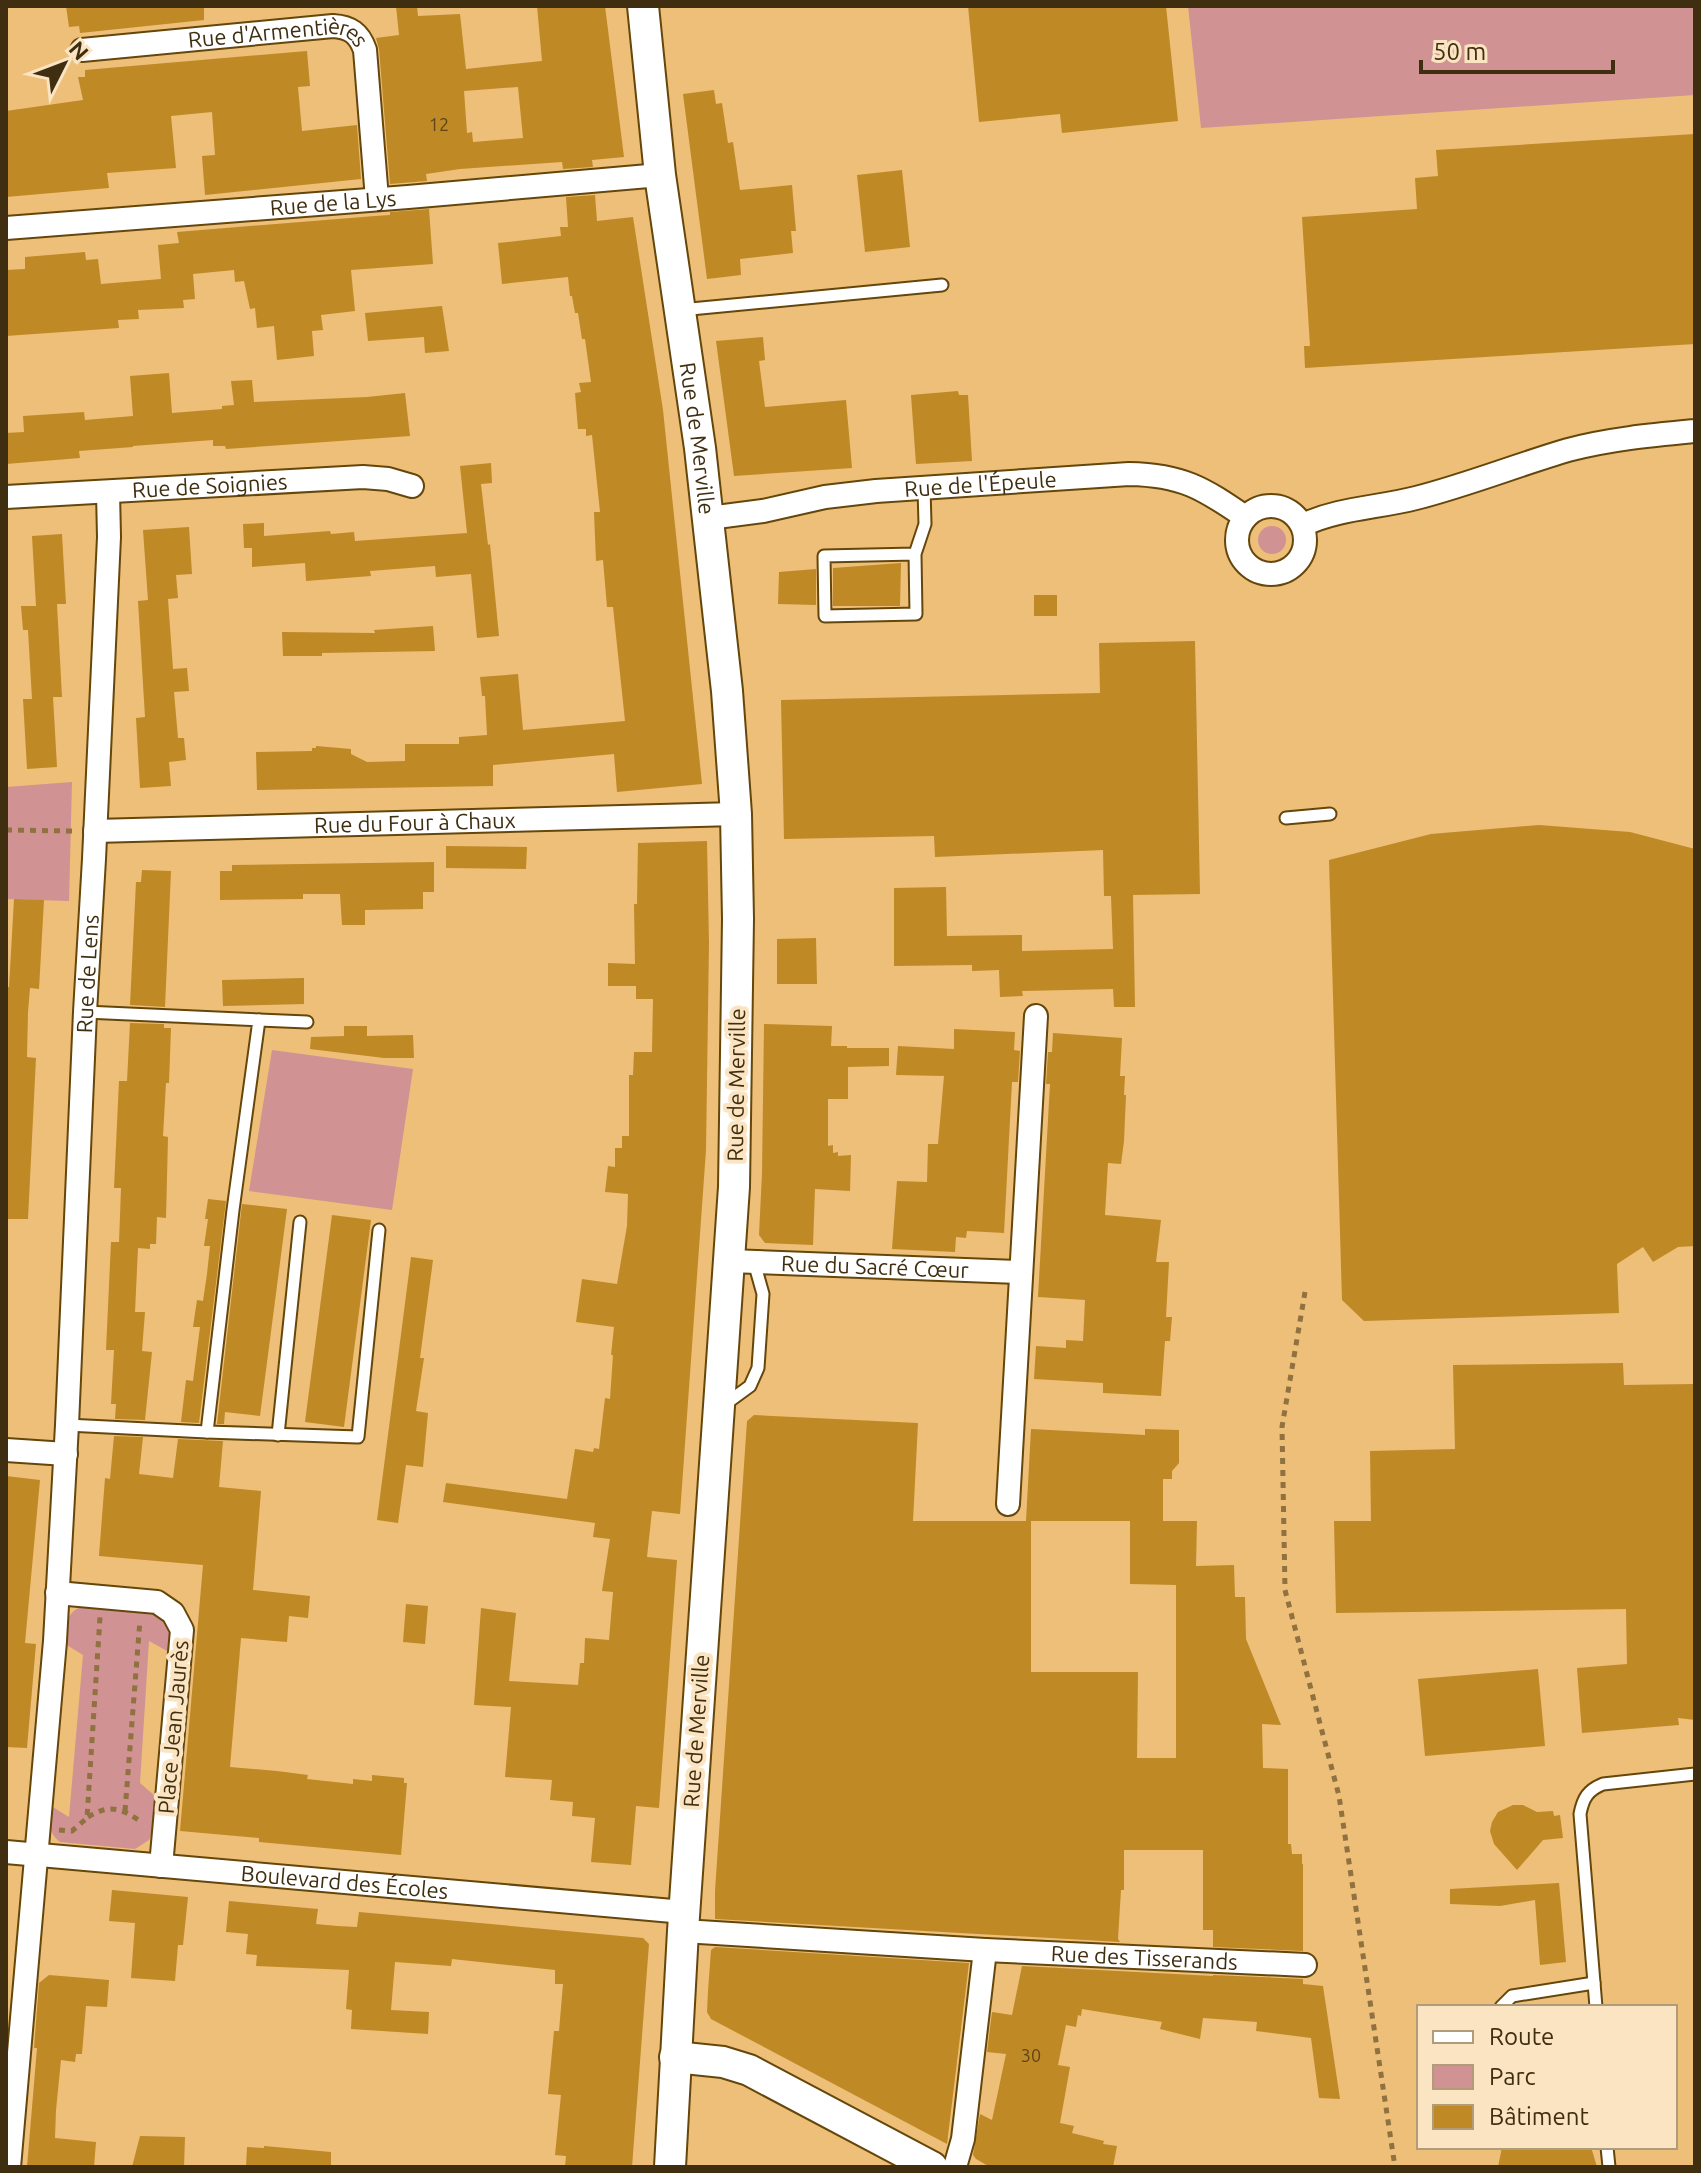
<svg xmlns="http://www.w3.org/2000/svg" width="1701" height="2173" font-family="Ubuntu,sans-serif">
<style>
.green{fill:#d19294}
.building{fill:#bf8926;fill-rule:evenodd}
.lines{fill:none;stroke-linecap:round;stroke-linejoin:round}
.lane-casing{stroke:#65460b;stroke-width:15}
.street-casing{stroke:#65460b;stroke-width:26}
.secondary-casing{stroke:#65460b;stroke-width:34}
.path{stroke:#907140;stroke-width:5;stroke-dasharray:6 6;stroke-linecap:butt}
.lane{stroke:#fff;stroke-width:11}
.street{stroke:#fff;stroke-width:22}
.secondary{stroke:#fff;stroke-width:30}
.labels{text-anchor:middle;stroke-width:8;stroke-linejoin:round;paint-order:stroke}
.number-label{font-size:18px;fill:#604516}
.street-label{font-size:22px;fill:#402e10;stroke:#fbe4c2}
</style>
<rect width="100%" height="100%" fill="#edbf78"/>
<!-- green -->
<g class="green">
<polygon points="1188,6 1695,6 1695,95 1201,128"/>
<circle cx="1272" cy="540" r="14"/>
<polygon points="72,782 69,901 6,899 6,787"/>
<polygon points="272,1050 413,1069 392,1210 249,1191"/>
<path d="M85,1606L158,1614C173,1622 170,1637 169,1652L149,1641L140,1783L155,1796L151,1835L149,1840L135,1849L60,1842C47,1832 49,1820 51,1806L69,1817L83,1655L65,1644C67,1626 64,1611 85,1606Z"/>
</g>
<!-- building -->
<g class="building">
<polygon points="66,6 204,6 204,20 80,33 79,26 69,27"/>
<path d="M396,6H417L418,16L460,14L466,69L542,61L537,6H605L624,157L592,160L593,167L563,169L562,162L460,169L426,174L427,181L390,184L379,49L376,38L399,35ZM518,87L523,138L473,142L472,132L467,133L464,91Z"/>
<polygon points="968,6 1166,6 1178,121 1062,133 1060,114 979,122"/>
<polygon points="307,51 310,86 298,87 302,131 357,125 361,179 205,195 202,156 215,155 212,112 171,116 176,168 107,173 109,188 6,197 6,111 83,100 78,77 85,77 85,70"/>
<polygon points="714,90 716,104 722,103 728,143 733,142 740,190 792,185 796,231 791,231 793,253 740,259 741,275 707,279 683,94"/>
<polygon points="1695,134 1695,344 1305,368 1304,346 1310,346 1302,217 1417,209 1415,178 1438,176 1436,150"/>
<polygon points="902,170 910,247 865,252 857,175"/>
<polygon points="595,195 597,221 633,217 663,410 702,784 617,792 614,754 493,765 493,786 257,790 256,752 312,751 312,748 316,748 316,746 351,749 351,754 367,762 405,761 405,744 459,744 459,737 487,735 485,696 482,696 480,677 518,674 523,730 625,721 613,607 607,607 603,560 596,561 594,512 600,512 592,435 586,436 586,429 578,429 575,393 581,392 579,383 591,382 585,339 582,339 578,313 575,313 572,296 570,296 568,277 502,284 498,243 561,236 560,227 568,227 566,197"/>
<polygon points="429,209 433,264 351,270 355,311 321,315 323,330 312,331 314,356 277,360 274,326 257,328 255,308 250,309 244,281 235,282 234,270 193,274 195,299 183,300 184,308 138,310 139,319 118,320 119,328 6,336 6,270 25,269 25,257 85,252 86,260 98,259 101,284 161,279 158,245 179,243 177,232 375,216 390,215 390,212"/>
<polygon points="442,306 449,351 425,353 424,337 368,341 365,313"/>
<polygon points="763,337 765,360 759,361 765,407 846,400 852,468 734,476 716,341"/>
<polygon points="169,373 172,413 222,409 222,406 234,405 231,381 252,380 254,402 367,397 405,393 410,436 226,449 225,446 213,446 213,440 133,446 133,447 79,451 80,458 6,464 6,433 24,432 23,416 84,412 85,420 133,416 130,376"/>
<polygon points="958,391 959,395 968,395 972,461 916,464 911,395"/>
<polygon points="491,463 492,483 481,484 488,545 490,544 499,636 477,638 471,574 436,577 435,566 370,571 371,576 306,581 305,563 252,567 252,548 244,548 243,524 264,523 264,536 330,531 331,534 354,532 355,541 467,533 460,466"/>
<polygon points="189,527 192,574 176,575 178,598 168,599 173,669 187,668 189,691 174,692 178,738 184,738 186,760 169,762 171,786 140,788 136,718 145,717 138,601 148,600 143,530"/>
<polygon points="62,534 66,604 57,604 62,697 53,697 57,767 27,769 23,699 32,699 28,630 23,630 21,606 36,606 32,536"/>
<polygon points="901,563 900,606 833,606 833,568"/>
<polygon points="816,569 816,605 778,604 779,572"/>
<rect x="1034" y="595" width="23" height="21"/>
<polygon points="433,626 435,651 322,653 322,656 283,656 282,632 375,633 374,630"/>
<polygon points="1195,641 1200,894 1133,895 1135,1007 1114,1007 1113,989 1022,991 1023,996 1000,997 999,970 972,971 972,965 894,966 894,888 946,887 947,936 1022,935 1022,951 1113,949 1111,896 1104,896 1103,850 935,857 934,836 784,839 781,700 1100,693 1099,643"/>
<polygon points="1539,825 1630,832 1695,849 1695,1246 1678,1247 1653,1262 1643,1247 1617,1264 1619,1313 1364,1321 1342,1300 1329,860 1431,834"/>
<polygon points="707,841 709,943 706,1150 680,1514 652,1511 647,1557 677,1560 659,1808 636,1806 631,1865 591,1862 595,1818 572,1816 573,1802 550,1800 552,1780 505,1777 511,1707 474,1705 481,1608 516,1613 509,1681 578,1685 580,1663 584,1663 585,1638 609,1640 613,1592 602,1591 610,1539 593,1537 595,1523 443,1502 446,1483 567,1499 575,1449 593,1452 594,1448 599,1449 605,1398 610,1399 613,1355 611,1355 614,1327 576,1322 582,1279 617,1284 627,1226 628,1194 605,1192 608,1166 615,1167 615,1148 622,1148 622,1136 629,1136 629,1075 633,1075 634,1052 652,1052 653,999 636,999 636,986 608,986 608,963 635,964 634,904 637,904 638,843"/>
<polygon points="446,846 527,847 526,869 446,868"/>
<polygon points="434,862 434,892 423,892 423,909 365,910 365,925 342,925 340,894 303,894 303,899 220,900 220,871 232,871 232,865"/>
<polygon points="142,870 171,871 165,1007 130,1005 136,882 141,882"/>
<polygon points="14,899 44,900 39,989 30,988 28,1012 27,1057 36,1058 28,1219 6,1219 6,987 9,987"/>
<polygon points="816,938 817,984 777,984 777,939"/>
<polygon points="304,978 304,1004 223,1006 222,980"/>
<polygon points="130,1023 164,1024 164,1028 171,1028 169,1083 166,1083 163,1136 168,1137 166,1218 157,1217 156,1244 150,1244 150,1249 138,1248 135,1312 145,1312 142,1351 152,1352 145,1420 115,1419 116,1404 111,1404 114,1350 106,1350 111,1242 119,1242 120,1216 121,1188 114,1188 119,1081 127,1081"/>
<polygon points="764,1024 832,1026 831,1046 847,1046 847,1048 889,1048 889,1066 848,1067 848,1099 828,1099 828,1146 833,1145 833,1153 838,1152 838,1156 851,1155 850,1191 815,1189 813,1245 765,1243 759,1235 762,1173"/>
<polygon points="344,1026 367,1026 367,1036 413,1035 414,1058 384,1058 310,1049 311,1037 344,1036"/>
<polygon points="954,1029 1015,1032 1014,1050 1020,1051 1018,1082 1012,1082 1004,1233 967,1231 966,1238 956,1237 955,1252 892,1249 897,1181 927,1182 928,1144 938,1144 944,1076 896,1075 898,1046 954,1049"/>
<polygon points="1053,1033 1122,1038 1120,1076 1125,1076 1124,1095 1126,1095 1124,1141 1121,1164 1108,1163 1105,1215 1161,1220 1156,1262 1169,1262 1166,1317 1172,1317 1170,1341 1165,1341 1161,1396 1103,1393 1103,1383 1034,1379 1036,1346 1066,1348 1066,1340 1083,1341 1085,1300 1038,1297 1050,1084 1046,1084 1048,1052 1052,1052"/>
<polygon points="208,1199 226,1201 199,1423 181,1422 186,1380 193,1381 200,1327 193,1327 197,1300 203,1301 207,1274 210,1246 204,1246 208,1219 205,1219"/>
<polygon points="242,1204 287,1209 260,1416 225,1412 224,1424 217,1424"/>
<polygon points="332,1215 371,1220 344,1427 305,1422"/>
<polygon points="411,1257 433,1260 420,1358 424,1358 416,1411 428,1413 423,1467 406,1465 398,1523 377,1520"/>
<polygon points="1623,1363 1624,1385 1695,1384 1695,1720 1678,1718 1679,1725 1582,1733 1577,1668 1627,1664 1626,1609 1336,1613 1334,1521 1371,1521 1370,1451 1455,1449 1453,1365"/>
<path d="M754,1415L918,1423L913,1521H1026L1031,1429L1145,1435V1429L1179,1430V1463L1172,1471V1479H1163V1521H1197L1196,1566L1234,1565L1235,1597H1245L1246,1639L1281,1725L1262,1724L1263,1768L1288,1769V1844H1291L1292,1854H1302V1864H1303V1951L1213,1947V1930H1203V1850H1124V1890H1121L1118,1939L1120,1942L715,1919V1891L747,1421ZM1031,1521H1130V1584L1176,1585V1758H1137L1138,1672H1031Z"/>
<polygon points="114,1436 143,1437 139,1474 173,1478 178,1439 223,1441 219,1487 261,1491 253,1590 310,1596 308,1618 289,1616 287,1642 241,1638 230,1767 277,1771 308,1775 307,1779 353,1784 353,1779 372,1781 372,1775 404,1778 404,1783 407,1783 401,1855 259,1842 259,1838 180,1831 203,1565 99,1556 105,1478 110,1479"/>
<polygon points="6,1476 40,1480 25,1643 36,1644 27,1748 6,1747"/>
<polygon points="406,1604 428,1606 425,1644 403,1642"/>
<polygon points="1538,1669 1545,1746 1425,1756 1418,1679"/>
<polygon points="1513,1805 1523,1805 1537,1812 1553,1811 1554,1816 1560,1815 1563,1838 1543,1840 1517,1870 1494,1844 1490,1831 1492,1822 1498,1812"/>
<polygon points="1559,1883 1566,1962 1540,1965 1535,1900 1500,1906 1450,1904 1450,1889"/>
<polygon points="112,1890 188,1897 183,1945 178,1945 175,1981 131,1978 135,1923 109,1921"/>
<polygon points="229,1901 318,1909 316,1924 337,1926 357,1927 359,1912 643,1938 649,1944 632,2167 565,2167 566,2156 555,2155 561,2095 548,2094 554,2031 559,2031 563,1984 555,1984 555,1970 452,1959 451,1966 395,1962 391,2010 429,2012 428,2034 351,2029 352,2010 346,2009 349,1970 256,1966 257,1955 246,1954 248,1934 226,1932"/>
<polygon points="715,1947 969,1963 947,2144 711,2019 707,2012 708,1991 711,1950"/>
<polygon points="1022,1966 1213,1976 1213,1975 1303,1979 1303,1984 1323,1986 1340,2099 1319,2098 1311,2038 1256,2031 1257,2022 1203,2018 1200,2039 1160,2029 1162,2022 1082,2009 1081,2016 1078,2015 1076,2027 1066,2025 1058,2065 1070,2067 1060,2123 1074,2126 1072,2133 1104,2141 1103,2144 1117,2146 1113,2167 990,2167 976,2159 973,2155 980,2114 992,2120 1006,2054 987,2052 992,2012 1012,2015"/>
<polygon points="49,1975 109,1980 107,2007 86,2006 82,2054 76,2054 75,2062 61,2060 56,2110 55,2138 96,2142 94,2167 27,2167 37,2048 34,2048 39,1983"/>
<polygon points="140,2136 185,2137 184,2167 132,2167"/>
<polygon points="264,2146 331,2152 331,2167 246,2167 247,2147 264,2148"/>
<polygon points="1502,2147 1591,2147 1597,2167 1498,2167"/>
</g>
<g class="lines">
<defs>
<g id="lane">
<polyline points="680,310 942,285"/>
<polyline points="915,554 824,556 825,616 916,614 915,554 925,524 924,488"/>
<polyline points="1286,818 1330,814"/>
<polyline points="259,1020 307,1022"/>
<polyline points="724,1405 750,1386 758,1368 763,1294 754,1262"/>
<polyline points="67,1425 207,1432 233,1210 259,1020 85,1012"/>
<polyline points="207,1432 358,1437 379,1230"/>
<polyline points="278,1435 300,1222"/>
<polyline points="1501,2007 1512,1996 1594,1983"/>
<path d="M1596,2007L1580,1814C1583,1798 1588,1790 1603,1784L1695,1774"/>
<polyline points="1607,2147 1609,2167"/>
</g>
<g id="street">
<path id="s1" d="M82,50L333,26C350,27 359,33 365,50L377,199"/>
<path id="s2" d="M6,228L408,197L660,175"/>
<path id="s3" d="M6,497L363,477L388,479L412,486"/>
<circle cx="1271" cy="540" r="34"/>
<path id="s4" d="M709,518L763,511L825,497L876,491L1129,474C1182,475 1203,488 1245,517"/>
<path d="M1303,525C1339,508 1377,508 1416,498C1467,485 1517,465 1568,450C1609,439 1653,435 1695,431"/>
<path id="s5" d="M95,831L736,814"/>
<path id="s6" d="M729,1261L1021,1272"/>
<polyline points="6,1450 66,1454"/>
<polyline points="1008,1504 1036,1016"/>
<polyline points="57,1593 157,1602 173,1613 182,1630 161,1866"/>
<path id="s7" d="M6,1852L684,1912"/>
<path id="s8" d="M683,1931L985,1950L1305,1965"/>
<path id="s9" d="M9,2167L55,1641L67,1425L85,1012L94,859L109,537L108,492"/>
<polyline points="955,2167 963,2139 985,1950"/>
</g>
<g id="secondary">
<path id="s10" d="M643,6L660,175L700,448L727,691L736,814L738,919L734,1187L683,1931L670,2167"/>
<polyline points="675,2057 723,2062 749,2070 932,2167"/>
</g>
</defs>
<!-- lane casing -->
<use href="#lane" class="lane-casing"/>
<!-- street casing -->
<use href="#street" class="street-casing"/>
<!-- secondary casing -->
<use href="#secondary" class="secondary-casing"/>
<!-- path -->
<g class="path">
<polyline points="6,830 73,831"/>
<polyline points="1305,1292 1282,1427 1285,1590 1339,1796 1395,2167"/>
<polyline points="125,1811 140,1620"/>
<path d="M88,1817C111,1803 122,1809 143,1823"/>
<polyline points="59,1830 72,1831 87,1818 100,1617"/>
</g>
<!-- lane -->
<use href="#lane" class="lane"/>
<!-- street -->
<use href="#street" class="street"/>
<!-- secondary -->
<use href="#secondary" class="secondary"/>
</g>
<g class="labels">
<!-- number labels -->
<g class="number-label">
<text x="439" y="131">12</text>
<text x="1031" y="2062">30</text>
</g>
<!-- street labels -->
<g class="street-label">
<text dy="8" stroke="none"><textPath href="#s1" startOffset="198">Rue d'Armentières</textPath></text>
<text dy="8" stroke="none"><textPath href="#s2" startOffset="328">Rue de la Lys</textPath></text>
<text dy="8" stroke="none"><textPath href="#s10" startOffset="436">Rue de Merville</textPath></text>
<text dy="8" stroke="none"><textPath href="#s4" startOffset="274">Rue de l'Épeule</textPath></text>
<text dy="8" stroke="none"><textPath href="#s3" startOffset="204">Rue de Soignies</textPath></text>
<text dy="8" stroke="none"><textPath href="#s5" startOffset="320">Rue du Four à Chaux</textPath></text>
<text dy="8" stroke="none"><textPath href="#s9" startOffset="1196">Rue de Lens</textPath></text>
<text transform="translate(736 1085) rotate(-89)" y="8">Rue de Merville</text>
<text dy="8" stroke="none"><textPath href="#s6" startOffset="146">Rue du Sacré Cœur</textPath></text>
<text transform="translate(173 1727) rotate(-85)" y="8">Place Jean Jaurès</text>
<text transform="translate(696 1731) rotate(-86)" y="8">Rue de Merville</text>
<text dy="8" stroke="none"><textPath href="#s7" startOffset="340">Boulevard des Écoles</textPath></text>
<text dy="8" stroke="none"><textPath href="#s8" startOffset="462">Rue des Tisserands</textPath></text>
</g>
</g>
<!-- border -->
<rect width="1701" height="2173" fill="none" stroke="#402e10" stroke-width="16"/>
<!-- legend -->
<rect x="1417" y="2005" width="260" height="144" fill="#fbe4c2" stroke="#b09b7b" stroke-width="2"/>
<rect x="1433" y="2031" width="40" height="12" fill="#ffffff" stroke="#b09b7b" stroke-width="2"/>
<text x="1489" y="2045" font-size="24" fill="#402e10">Route</text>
<rect x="1433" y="2065" width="40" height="24" fill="#d19294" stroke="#b09b7b" stroke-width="2"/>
<text x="1489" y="2085" font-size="24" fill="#402e10">Parc</text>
<rect x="1433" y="2105" width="40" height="24" fill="#bf8926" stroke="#b09b7b" stroke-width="2"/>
<text x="1489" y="2125" font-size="24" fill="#402e10">Bâtiment</text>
<!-- north arrow -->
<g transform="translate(64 64) rotate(48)" stroke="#fbe4c2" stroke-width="6" paint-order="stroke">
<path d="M0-6L14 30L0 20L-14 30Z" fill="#402e10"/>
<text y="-12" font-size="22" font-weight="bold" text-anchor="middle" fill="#402e10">N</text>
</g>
<!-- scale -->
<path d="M1421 60v12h192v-12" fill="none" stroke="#402e10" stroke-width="4"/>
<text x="1433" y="60" font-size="24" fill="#402e10" stroke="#fbe4c2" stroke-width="6" paint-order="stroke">50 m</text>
</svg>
